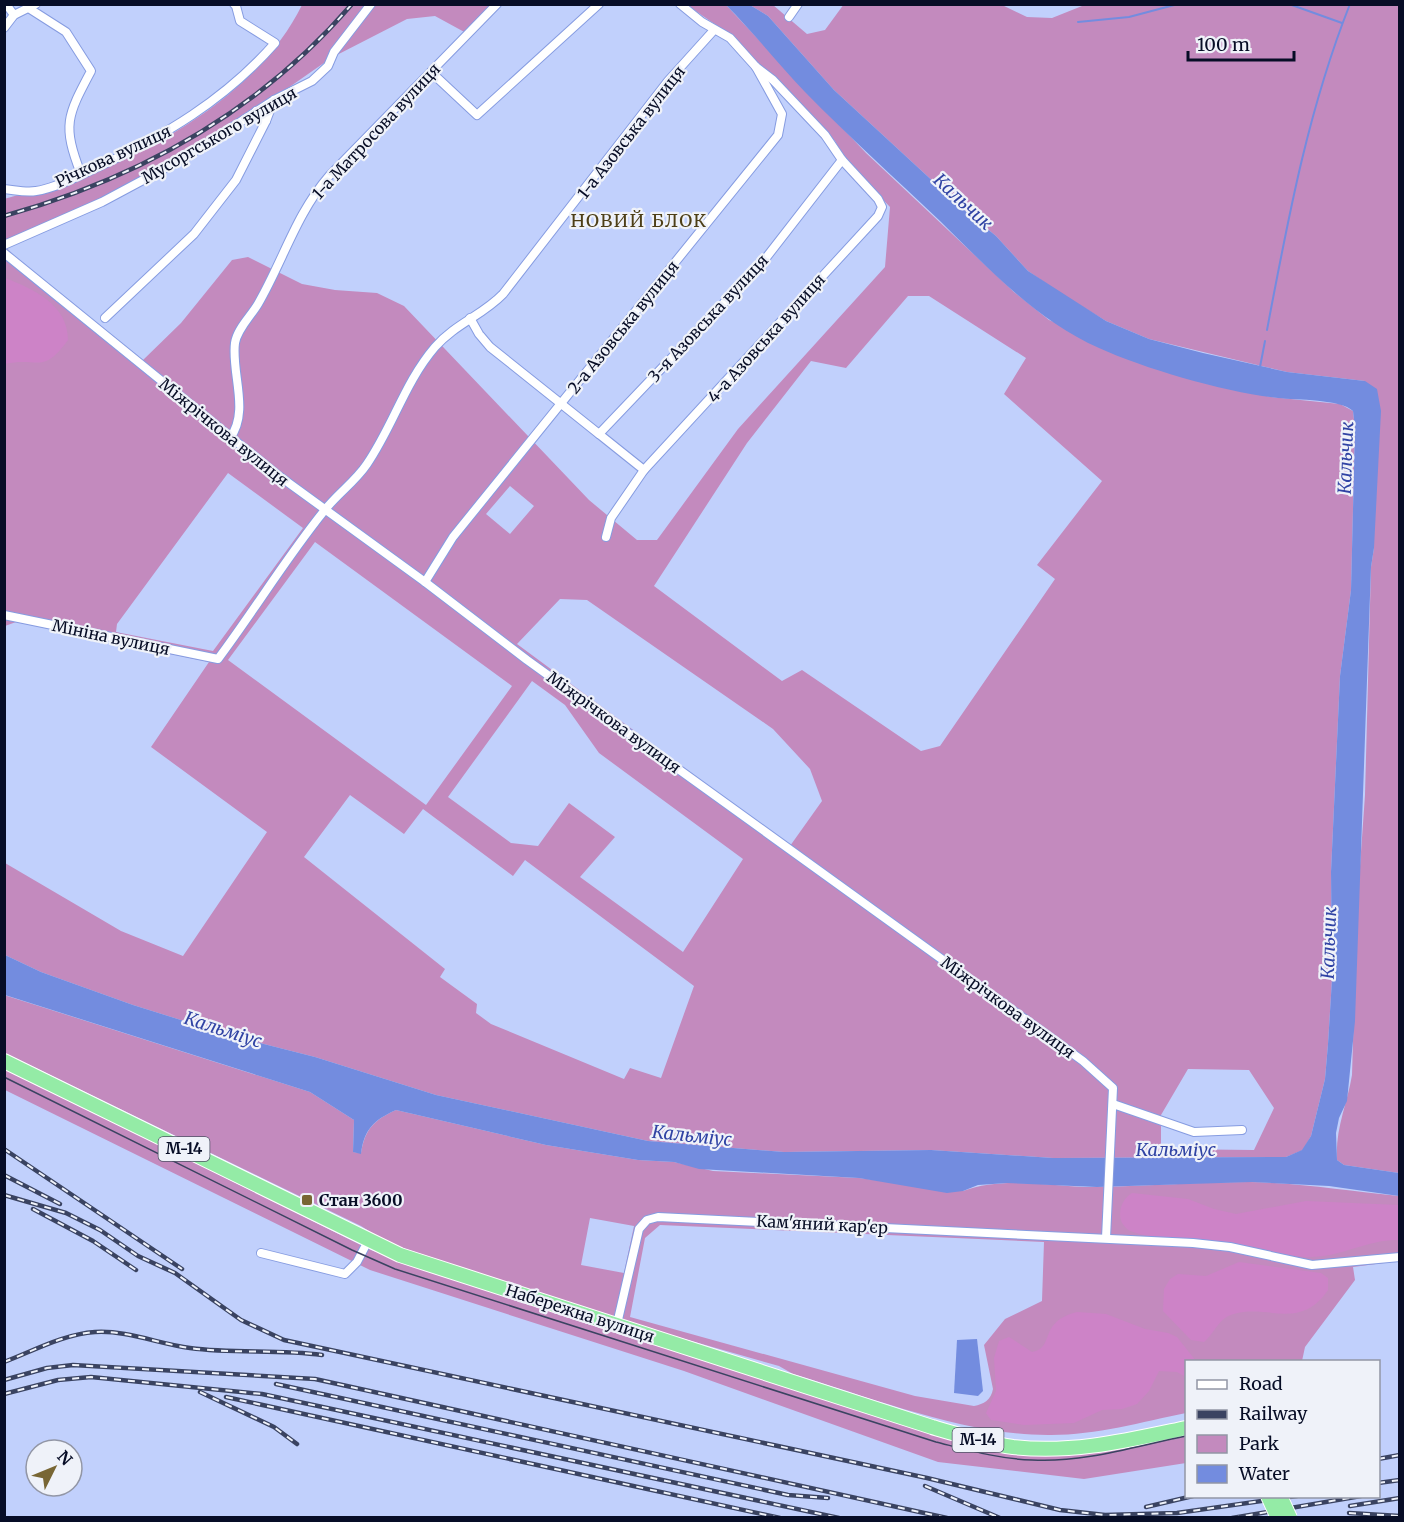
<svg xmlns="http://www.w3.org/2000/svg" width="1404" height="1522" font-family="Merriweather,serif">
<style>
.green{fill:#c38abe;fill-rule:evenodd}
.forest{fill:#cd83c7}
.water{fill:#738cdf}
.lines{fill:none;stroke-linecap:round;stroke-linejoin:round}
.stream{stroke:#738cdf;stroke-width:2}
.street-casing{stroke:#869ce1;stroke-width:10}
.highway-casing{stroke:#fff;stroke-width:16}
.street{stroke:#fff;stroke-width:8}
.highway{stroke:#94eba6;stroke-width:14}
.tram{stroke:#3a4361;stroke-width:1.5}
.rail-casing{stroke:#3a4361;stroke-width:4.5}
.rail{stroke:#eff2f9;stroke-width:2;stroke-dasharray:7;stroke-linecap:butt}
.highway-bridge-casing{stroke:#fff;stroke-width:16;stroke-linecap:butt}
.highway-bridge{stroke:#94eba6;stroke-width:14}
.poi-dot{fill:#786634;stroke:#eff2f9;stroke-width:2}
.labels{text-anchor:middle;stroke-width:4.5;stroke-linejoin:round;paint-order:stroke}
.shield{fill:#eff2f9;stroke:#4d5265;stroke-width:1.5}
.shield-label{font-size:15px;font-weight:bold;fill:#070d26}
.street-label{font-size:16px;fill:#070d26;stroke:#eff2f9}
.poi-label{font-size:16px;font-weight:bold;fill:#070d26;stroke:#eff2f9;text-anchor:start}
.water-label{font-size:18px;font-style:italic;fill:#3043a4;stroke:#eff2f9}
.neighbourhood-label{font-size:18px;letter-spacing:1.5px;fill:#4d3f17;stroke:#eff2f9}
</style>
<rect width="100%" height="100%" fill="#c1d0fc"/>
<!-- green -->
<g class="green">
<path d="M844,4L1002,5L1027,17L1052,18L1087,4L1399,5V1173L1344,1165L1337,1160C1335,1129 1347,1105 1352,1075L1357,909L1365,795L1371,567L1374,548L1365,381L1287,372L1149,339L1106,321L1060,293L1028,271L996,236L963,209L834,90L768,16L750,5H773L807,34L825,30Z"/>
<path d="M302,5H495L468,34L435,16L407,19L331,58L186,159L5,244L4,199C30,191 58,186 84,177C168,143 261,88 302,5Z"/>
<path d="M687,5H726L866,153L1014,292L1049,320L1181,376L1271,397L1340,404L1353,411L1355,428L1351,590L1340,676L1331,872L1332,979L1328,1044L1325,1079L1311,1136L1303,1150L1286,1157L1053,1158L931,1150L784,1152L648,1141L436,1095L315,1057L232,1036L133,1005L41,972L5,955V863L121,931L183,956L267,832L151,747L209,662L16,622L5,626L4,245L26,269L142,361L181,323L232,260L248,257L302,284L335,290L377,293L404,306L589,500L637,540H657L738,429L885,267L890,207L845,160L835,141L778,81L765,75L732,36ZM908,296H929L1026,358L1004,394L1102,481L1037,565L1055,579L940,746L921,751L802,670L782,681L654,586L747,443L811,361L846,368ZM228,473L303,528L213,651L116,632L117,624ZM510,486L534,506L510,534L486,514ZM315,542L512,686L426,805L228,660ZM560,599L587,600L773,729L810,769L822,801L790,846L517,644ZM532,681L565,705L599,753L743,859L683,952L580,877L615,837L569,803L538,846L511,843L448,797ZM350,795L404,834L423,809L513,876L525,860L694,986L661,1078L630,1068L624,1079L491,1024L476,1013L477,1004L440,977L445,969L304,857ZM1188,1069L1249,1070L1274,1108L1254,1150L1161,1149V1115Z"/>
<path d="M4,995L310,1092L354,1120L353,1152L361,1153C365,1129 374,1120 396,1110L546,1145L638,1160L674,1162L713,1171L859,1178L963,1191C1005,1175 1054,1188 1099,1187C1149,1186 1199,1182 1249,1182C1300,1183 1349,1191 1399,1196V1261L1353,1267L1355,1280L1305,1347L1302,1361L1186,1362V1413C1142,1422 1096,1435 1051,1435C967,1436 873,1398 793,1374L779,1366L618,1320L388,1243L361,1226L5,1053ZM590,1218L634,1226L624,1273L581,1265ZM660,1225L1044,1242L1042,1301L1005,1319L984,1345L993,1389C991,1400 984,1404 974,1406L915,1396L630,1317L645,1238Z"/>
<polygon points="4,1068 371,1250 417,1267 969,1443 1010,1450 1186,1430 1186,1463 1084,1479 938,1462 684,1371 370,1270 5,1090"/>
</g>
<!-- forest -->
<g class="forest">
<path d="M5,278C34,289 68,305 68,340C42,376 38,356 5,364Z"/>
<path d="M1132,1193L1188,1199L1214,1209L1236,1214L1306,1201L1399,1205V1240C1368,1239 1342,1257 1310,1257C1292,1257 1274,1251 1256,1247C1236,1244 1216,1241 1197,1239C1176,1237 1152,1239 1133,1232C1114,1225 1118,1201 1132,1193Z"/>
<path d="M1239,1262L1321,1273L1328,1278V1290C1300,1331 1269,1304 1234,1314C1219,1317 1215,1333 1204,1342L1191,1340L1163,1311L1164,1289L1170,1279L1178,1274L1206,1276Z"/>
<path d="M1077,1312L1106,1314L1145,1329L1168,1333L1177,1337L1196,1361L1186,1362V1377L1177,1372L1159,1371L1149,1391L1137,1404L1122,1409L1102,1410L1074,1423L1024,1425L991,1420L986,1413L996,1391L994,1358L999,1341L1009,1337L1032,1352C1056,1348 1037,1322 1077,1312Z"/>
</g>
<!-- water -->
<g class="water">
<path d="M726,5H750L768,16L834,90L963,209L996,236L1028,271L1106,321L1149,339L1203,353L1287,372L1365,381L1377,389L1381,411L1374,548L1371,567L1355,1021L1347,1101L1339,1118L1336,1133L1337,1160L1344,1165L1399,1173V1196L1329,1186L1252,1182L1097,1187L1007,1183L978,1185L963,1191L947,1193L859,1178L699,1169L674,1162L638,1160L546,1145L396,1110C374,1120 364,1129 361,1154L353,1152L354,1120L310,1092L5,995V955L41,972L133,1005L232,1036L315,1057L436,1095L648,1141L784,1152L931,1150L1053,1158L1286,1157L1302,1150L1311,1136L1325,1079L1328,1044L1332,979L1331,872L1340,676L1351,590L1355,428L1353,411C1341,399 1296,400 1278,398C1228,393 1145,369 1099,348C1036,320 988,268 940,221C895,178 849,137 805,92C778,64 754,33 726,5Z"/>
<polygon points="977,1339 983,1391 978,1396 954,1393 957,1340"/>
</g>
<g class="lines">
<!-- stream -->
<g class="stream">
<polyline points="1289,4 1342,23"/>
<polyline points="1078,22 1129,17 1178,4"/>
<path d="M1267,330C1288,219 1308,110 1350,4"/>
<polyline points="1260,367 1265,341"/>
</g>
<defs>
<g id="street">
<polyline points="6,4 14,15"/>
<path d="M30,9L66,32L91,71C67,116 62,125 81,174"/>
<polyline points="789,17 798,4"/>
<polyline points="4,28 14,15 36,4"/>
<polyline points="431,72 477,115 599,4"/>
<polyline points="256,111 266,121 274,100"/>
<path d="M4,189C15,190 26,193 36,191C56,188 78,176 96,168C164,136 225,100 275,43L240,21L236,6L234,4"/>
<polyline points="4,245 102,202 186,157 274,100 312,81 328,66 334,52 371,4"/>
<polyline points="4,253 275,473 425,582 527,660 1083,1061 1113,1088 1106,1238"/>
<polyline points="105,318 194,234 236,180 266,121"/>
<polyline points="470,318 479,334 490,347 599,434 762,263 842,160"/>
<polyline points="599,434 644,470 611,518 606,537"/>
<path d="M230,438C250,411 231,373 235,343C237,329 251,316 258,304C283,261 296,214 329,176L497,4"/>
<polyline points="644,470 878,216 882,207 878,199 842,160 825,135 773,80 756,67 730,38 702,22 680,4"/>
<polyline points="425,582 453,537 778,135 782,114 756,67"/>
<path d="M4,615L218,659C254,611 286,558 324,511C337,494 355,482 367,464C393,426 405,382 435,347C455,324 483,315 503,294L668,81L714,30"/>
<polyline points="1113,1104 1194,1132 1242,1130"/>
<polyline points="261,1253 345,1274 357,1262 368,1241"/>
<polyline points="617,1324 639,1229 647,1220 658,1217 1193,1243 1230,1247 1312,1265 1400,1257"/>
</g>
<path id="highway" d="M4,1061L400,1255L932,1427C959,1435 985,1443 1013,1447C1072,1454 1129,1440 1186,1428"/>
</defs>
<!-- street casing -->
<use href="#street" class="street-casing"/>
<!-- highway casing -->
<use href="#highway" class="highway-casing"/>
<!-- street -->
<use href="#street" class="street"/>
<!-- highway -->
<use href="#highway" class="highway"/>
<!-- tram -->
<g class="tram">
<path d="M4,1077L352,1250L395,1269L936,1442C968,1450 999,1459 1032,1460C1084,1463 1136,1446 1186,1436"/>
<polyline points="1261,1496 1271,1518"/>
</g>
<defs>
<g id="rail">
<path d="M4,216C139,178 260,111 352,4"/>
<polyline points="4,1149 182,1269"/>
<polyline points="4,1175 60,1204"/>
<polyline points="4,1195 66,1213 100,1230 138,1256 175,1273 241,1320 284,1340 927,1478 1060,1510 1105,1515 1177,1513 1297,1496"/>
<polyline points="33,1209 93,1241 136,1270"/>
<path d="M4,1362C33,1351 64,1334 95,1332C127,1330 159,1344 190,1348C234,1354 278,1349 322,1355"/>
<polyline points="4,1380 47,1368 73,1365 315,1379 947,1518"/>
<polyline points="276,1384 788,1495 828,1498"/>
<polyline points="200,1392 274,1427 297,1444"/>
<polyline points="4,1394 58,1380 91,1377 262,1394 839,1518"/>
<polyline points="226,1397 780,1518"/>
<polyline points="1378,1459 1400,1455"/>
<polyline points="1378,1483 1400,1480"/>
<polyline points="925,1486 1000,1518"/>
<polyline points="1350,1506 1400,1498"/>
<polyline points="1146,1507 1193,1496"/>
<polyline points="1349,1513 1400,1516"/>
<polyline points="1232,1518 1361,1496"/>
</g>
</defs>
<!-- rail casing -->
<use href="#rail" class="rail-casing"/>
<!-- rail -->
<use href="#rail" class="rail"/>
<defs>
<g id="highway-bridge">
<polyline points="1268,1496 1278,1518"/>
<polyline points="1280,1496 1290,1518"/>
</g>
</defs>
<!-- highway-bridge casing -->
<use href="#highway-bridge" class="highway-bridge-casing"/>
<!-- highway-bridge -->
<use href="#highway-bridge" class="highway-bridge"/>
</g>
<!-- markers -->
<rect class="poi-dot" x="301" y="1194" width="12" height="12" rx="3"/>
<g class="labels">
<!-- shield labels -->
<g class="shield">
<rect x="158.5" y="1137" width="51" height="24" rx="4.5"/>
<rect x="952.5" y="1428" width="51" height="24" rx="4.5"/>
</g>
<g class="shield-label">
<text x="184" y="1154">М-14</text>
<text x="978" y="1445">М-14</text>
</g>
<!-- street labels -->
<g class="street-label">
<text transform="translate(376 131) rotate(-47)" y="6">1-а Матросова вулиця</text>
<text transform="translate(631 132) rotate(-52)" y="6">1-а Азовська вулиця</text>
<text transform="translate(219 135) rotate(-30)" y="6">Мусоргського вулиця</text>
<text transform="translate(113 156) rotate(-25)" y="6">Річкова вулиця</text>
<text transform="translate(708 318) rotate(-47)" y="6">3-я Азовська вулиця</text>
<text transform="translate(623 327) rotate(-51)" y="6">2-а Азовська вулиця</text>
<text transform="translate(766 338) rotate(-48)" y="6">4-а Азовська вулиця</text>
<text transform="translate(224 432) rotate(39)" y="6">Міжрічкова вулиця</text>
<text transform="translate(111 637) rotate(12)" y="6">Мініна вулиця</text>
<text transform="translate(614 722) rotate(36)" y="6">Міжрічкова вулиця</text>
<text transform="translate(1008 1007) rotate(36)" y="6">Міжрічкова вулиця</text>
<text transform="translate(822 1224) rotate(3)" y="6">Кам'яний кар'єр</text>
<text transform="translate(580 1313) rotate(18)" y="6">Набережна вулиця</text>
</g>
<!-- poi labels -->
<g class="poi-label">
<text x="319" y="1206">Стан 3600</text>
</g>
<!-- water labels -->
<g class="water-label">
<text transform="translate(963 202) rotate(43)" y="6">Кальчик</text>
<text transform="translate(1346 458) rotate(-88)" y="6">Кальчик</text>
<text transform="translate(1329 943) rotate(-88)" y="6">Кальчик</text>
<text transform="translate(223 1030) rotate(18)" y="6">Кальміус</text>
<text transform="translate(692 1136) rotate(6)" y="6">Кальміус</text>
<text x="1176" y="1156">Кальміус</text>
</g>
<!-- neighbourhood labels -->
<g class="neighbourhood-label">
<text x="639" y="227">НОВИЙ БЛОК</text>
</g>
</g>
<!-- border -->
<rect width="1404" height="1522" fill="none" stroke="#070d26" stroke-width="12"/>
<!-- legend -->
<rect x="1185" y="1360" width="195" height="138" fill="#eff2f9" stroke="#9296a5" stroke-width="1.5"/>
<rect x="1197" y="1380" width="30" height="9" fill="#ffffff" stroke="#9296a5" stroke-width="1.5"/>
<text x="1239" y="1390" font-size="18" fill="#070d26">Road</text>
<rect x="1197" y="1410" width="30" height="9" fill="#3a4361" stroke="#9296a5" stroke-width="1.5"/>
<text x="1239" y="1420" font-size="18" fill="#070d26">Railway</text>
<rect x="1197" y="1435" width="30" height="18" fill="#c38abe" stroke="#9296a5" stroke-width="1.5"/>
<text x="1239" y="1450" font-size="18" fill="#070d26">Park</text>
<rect x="1197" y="1465" width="30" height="18" fill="#738cdf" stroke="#9296a5" stroke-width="1.5"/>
<text x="1239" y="1480" font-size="18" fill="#070d26">Water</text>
<!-- north arrow -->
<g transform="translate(54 1468) rotate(47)"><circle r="28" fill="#eff2f9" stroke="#9296a5" stroke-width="1.5"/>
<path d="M0-4.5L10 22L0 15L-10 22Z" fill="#786634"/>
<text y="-9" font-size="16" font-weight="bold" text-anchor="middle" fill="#070d26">N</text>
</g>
<!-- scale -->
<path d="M1188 51v9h106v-9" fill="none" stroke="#070d26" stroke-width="3"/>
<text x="1197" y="51" font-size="18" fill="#070d26" stroke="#eff2f9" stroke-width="4.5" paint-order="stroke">100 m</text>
</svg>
